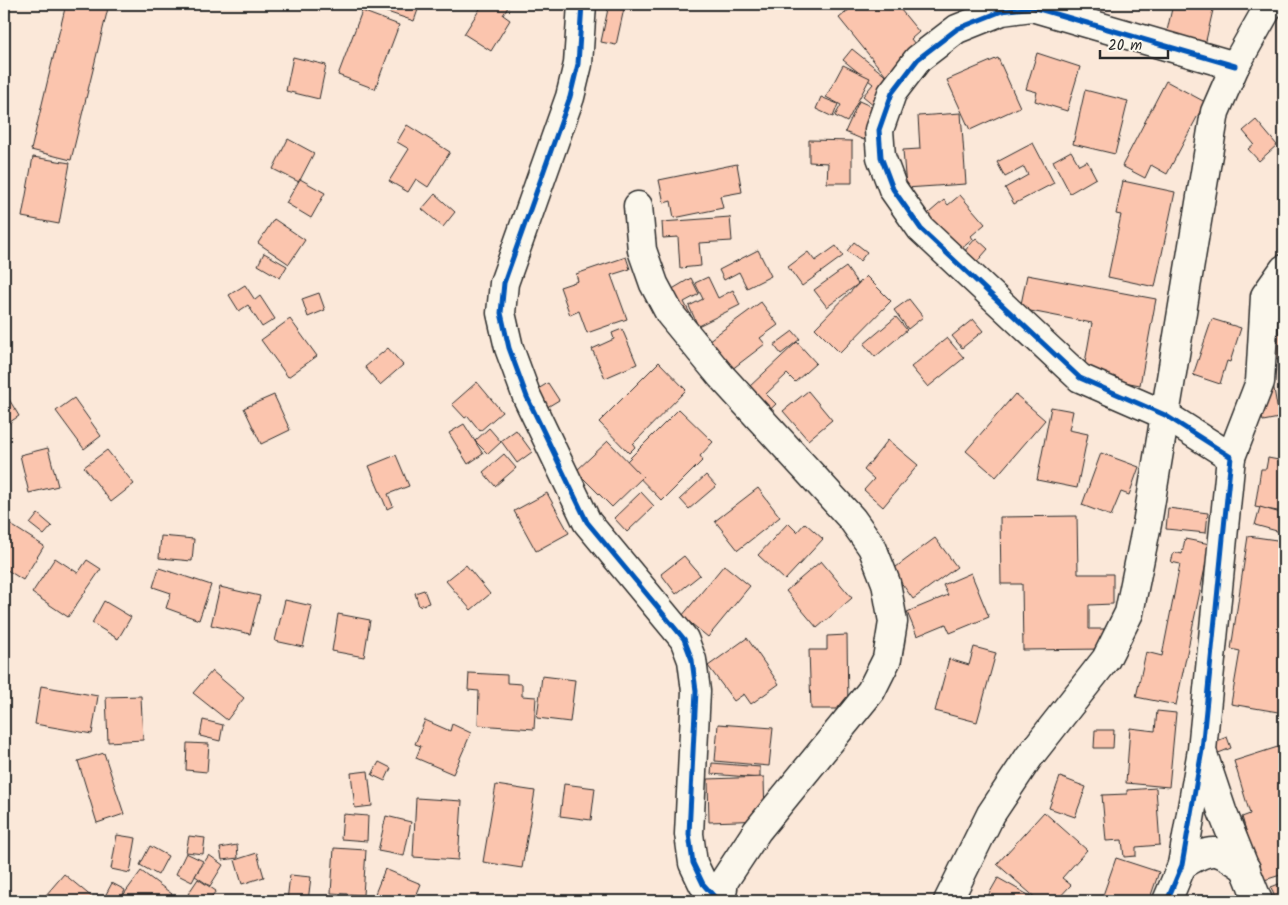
<svg xmlns="http://www.w3.org/2000/svg" width="1288" height="905" font-family="Kalam,sans-serif">
<style>
.building{fill:#fbc5ae;stroke:#2b2b2b}
.lines{fill:none;stroke-linecap:round;stroke-linejoin:round}
.minor-casing{stroke:#2b2b2b;stroke-width:31}
.major-casing{stroke:#2b2b2b;stroke-width:31}
.minor{stroke:#fbf7ec;stroke-width:28}
.major{stroke:#fbf7ec;stroke-width:28}
.cycleway-casing{stroke:#fbf7ec;stroke-width:8}
.cycleway{stroke:#0057b8;stroke-width:5}
</style>
<rect width="100%" height="100%" fill="#fbe8d9"/>
<filter id="ink" filterUnits="userSpaceOnUse"><feTurbulence type="fractalNoise" baseFrequency=".02" numOctaves="2"/><feDisplacementMap in="SourceGraphic" scale="10" xChannelSelector="R" yChannelSelector="G"/><feConvolveMatrix kernelMatrix="1 2 1 2 8 2 1 2 1" color-interpolation-filters="sRGB"/></filter>
<g filter="url(#ink)">
<!-- building -->
<g class="building">
<polygon points="66,4 109,4 71,160 31,150"/>
<polygon points="383,4 420,4 414,21 381,10"/>
<polygon points="483,4 510,4 503,15 510,20 491,51 464,34"/>
<polygon points="609,4 625,4 616,45 601,42"/>
<polygon points="856,4 896,4 919,32 911,39 923,54 890,81 839,18"/>
<polygon points="1173,4 1186,4 1213,10 1202,58 1163,49"/>
<polygon points="362,11 399,25 375,89 338,75"/>
<polygon points="852,49 893,82 874,105 863,96 873,84 843,60"/>
<polygon points="1037,53 1080,67 1067,111 1035,101 1037,92 1026,89"/>
<polygon points="293,57 326,65 319,99 286,91"/>
<polygon points="998,58 1020,107 970,130 947,80"/>
<polygon points="843,65 870,78 847,122 835,116 841,105 826,97"/>
<polygon points="1166,81 1205,102 1167,174 1151,165 1145,178 1122,166"/>
<polygon points="1085,90 1128,101 1115,154 1073,144"/>
<polygon points="821,97 838,104 833,117 816,109"/>
<polygon points="859,101 877,109 864,140 845,132"/>
<polygon points="961,113 966,184 906,188 903,150 920,149 918,116"/>
<polygon points="1256,120 1277,145 1259,161 1248,149 1254,144 1243,131"/>
<polygon points="407,125 450,152 428,187 416,179 408,192 389,181 409,149 397,142"/>
<polygon points="288,139 314,153 299,182 273,169"/>
<polygon points="809,140 852,141 852,183 827,183 828,163 809,162"/>
<polygon points="1033,143 1054,183 1014,204 1005,188 1028,175 1024,167 1005,177 997,162"/>
<polygon points="1071,151 1079,165 1087,161 1096,178 1070,193 1053,161"/>
<polygon points="33,157 70,163 59,224 22,217"/>
<polygon points="737,164 742,192 720,196 723,208 674,218 671,201 664,203 659,180"/>
<polygon points="300,179 325,193 311,218 286,203"/>
<polygon points="1123,181 1175,192 1155,287 1108,277 1121,215 1116,214"/>
<polygon points="435,194 455,212 443,227 422,209"/>
<polygon points="960,195 985,224 971,236 973,239 961,249 915,225 944,200 948,205"/>
<polygon points="730,217 732,241 699,243 701,266 680,268 678,237 663,238 662,222"/>
<polygon points="274,219 305,240 289,264 258,243"/>
<polygon points="976,238 988,249 968,272 956,261"/>
<polygon points="854,242 867,252 860,261 847,251"/>
<polygon points="836,246 843,256 802,286 788,267 808,252 815,261"/>
<polygon points="758,250 771,276 747,288 739,272 724,280 719,270"/>
<polygon points="264,253 287,266 280,278 258,265"/>
<polygon points="626,257 630,269 611,275 627,319 587,333 579,311 570,315 560,287 578,281 576,274"/>
<polygon points="846,267 858,284 827,307 814,290"/>
<polygon points="1027,275 1156,299 1140,385 1083,374 1092,323 1020,309"/>
<polygon points="866,276 891,301 840,353 815,328"/>
<polygon points="708,277 718,298 733,290 740,305 698,326 689,306 703,299 695,283"/>
<polygon points="691,278 699,294 684,302 697,327 664,294"/>
<polygon points="245,285 255,300 260,296 275,319 262,327 248,305 239,311 229,295"/>
<polygon points="319,293 325,310 308,317 302,299"/>
<polygon points="909,299 923,317 908,329 894,310"/>
<polygon points="761,302 778,325 760,338 765,344 719,379 697,349"/>
<polygon points="1280,313 1284,314 1284,362 1264,355"/>
<polygon points="896,317 907,330 875,357 864,344"/>
<polygon points="290,319 317,356 288,377 261,340"/>
<polygon points="973,319 983,331 962,348 952,336"/>
<polygon points="1212,319 1241,328 1230,362 1227,361 1220,384 1193,375"/>
<polygon points="622,329 637,364 605,378 592,349 614,339 612,333"/>
<polygon points="793,331 800,339 781,354 774,345"/>
<polygon points="947,338 964,358 928,387 911,367"/>
<polygon points="797,342 816,363 795,382 787,374 766,394 776,404 760,419 732,403"/>
<polygon points="388,348 403,365 380,385 365,367"/>
<polygon points="659,362 686,390 633,444 635,447 629,453 599,422"/>
<polygon points="477,382 502,412 480,431 468,416 465,418 452,404"/>
<polygon points="548,383 559,400 544,409 533,392"/>
<polygon points="1273,383 1279,418 1263,421 1256,386"/>
<polygon points="4,391 19,416 4,426"/>
<polygon points="808,391 832,420 808,440 783,411"/>
<polygon points="1015,394 1045,420 996,477 966,451"/>
<polygon points="274,395 290,430 261,444 244,408"/>
<polygon points="74,398 101,436 84,449 56,411"/>
<polygon points="1051,407 1073,411 1069,430 1088,434 1077,488 1037,480"/>
<polygon points="679,409 713,442 700,456 703,460 662,501 625,463"/>
<polygon points="464,424 483,454 468,464 449,433"/>
<polygon points="489,428 501,442 488,454 475,441"/>
<polygon points="516,430 532,452 517,463 501,441"/>
<polygon points="888,440 918,465 883,507 864,490 874,479 864,470"/>
<polygon points="608,441 643,477 612,507 576,471"/>
<polygon points="48,448 58,486 29,493 20,455"/>
<polygon points="107,450 134,484 111,502 84,467"/>
<polygon points="1101,453 1139,467 1129,495 1121,492 1111,516 1082,505"/>
<polygon points="504,454 516,468 495,486 483,472"/>
<polygon points="396,455 409,486 388,494 393,506 387,509 369,466"/>
<polygon points="1268,458 1284,461 1283,512 1255,507 1261,469 1266,469"/>
<polygon points="706,475 716,486 689,509 680,499"/>
<polygon points="758,488 780,517 738,550 715,521"/>
<polygon points="641,492 654,506 627,532 614,518"/>
<polygon points="547,493 569,533 536,551 514,511"/>
<polygon points="1260,507 1284,514 1284,513 1284,533 1255,525"/>
<polygon points="1168,508 1208,513 1206,533 1166,529"/>
<polygon points="38,514 52,526 44,535 30,524"/>
<polygon points="1077,516 1078,574 1113,574 1113,604 1089,605 1089,629 1104,629 1104,649 1023,650 1022,584 1001,584 1000,517"/>
<polygon points="8,523 44,546 23,580 4,568 4,529"/>
<polygon points="788,523 797,532 805,523 823,539 785,580 758,555"/>
<polygon points="161,536 194,539 192,561 159,558"/>
<polygon points="1248,536 1284,541 1284,713 1231,704 1240,651 1231,649"/>
<polygon points="935,538 957,567 913,599 892,570"/>
<polygon points="1185,539 1210,544 1176,705 1136,697 1146,652 1162,656 1180,564 1171,562 1174,552 1182,554"/>
<polygon points="684,556 700,575 676,594 661,574"/>
<polygon points="55,558 78,573 87,560 101,569 68,617 32,593"/>
<polygon points="821,561 852,598 817,628 786,591"/>
<polygon points="466,565 490,594 471,610 446,581"/>
<polygon points="724,565 750,586 708,637 682,616"/>
<polygon points="159,568 211,585 199,620 166,608 171,593 153,587"/>
<polygon points="971,573 989,617 950,633 946,624 917,636 907,612 948,595 943,585"/>
<polygon points="220,587 260,596 250,634 211,625"/>
<polygon points="424,590 429,603 419,606 415,593"/>
<polygon points="285,600 312,606 303,647 275,641"/>
<polygon points="104,601 131,617 118,639 92,623"/>
<polygon points="338,614 370,620 364,657 332,651"/>
<polygon points="847,635 848,709 811,709 809,650 827,650 827,636"/>
<polygon points="747,638 779,684 751,704 744,694 734,701 708,666"/>
<polygon points="974,647 996,653 977,722 935,711 949,659 969,665"/>
<polygon points="212,671 244,698 227,720 193,693"/>
<polygon points="469,673 507,675 507,683 522,684 522,696 536,697 534,729 478,725 479,691 468,690"/>
<polygon points="542,676 575,680 570,722 537,718"/>
<polygon points="41,686 98,696 92,734 35,724"/>
<polygon points="141,696 143,740 108,742 106,697"/>
<polygon points="1157,711 1176,713 1169,787 1126,783 1130,728 1155,731"/>
<polygon points="203,720 223,725 220,741 200,736"/>
<polygon points="425,720 450,731 452,724 471,733 453,774 416,758 421,746 415,744"/>
<polygon points="718,724 773,728 769,766 715,761"/>
<polygon points="1095,730 1114,730 1113,748 1094,748"/>
<polygon points="1227,737 1231,748 1216,754 1212,743"/>
<polygon points="187,743 209,744 207,772 186,770"/>
<polygon points="1284,745 1284,874 1261,881 1242,817 1250,814 1234,761"/>
<polygon points="104,753 124,814 97,823 78,761"/>
<polygon points="379,762 391,768 385,781 372,775"/>
<polygon points="712,763 760,767 760,778 711,774"/>
<polygon points="368,771 372,806 355,808 351,773"/>
<polygon points="764,777 765,820 709,822 708,779"/>
<polygon points="1060,777 1086,787 1075,817 1049,808"/>
<polygon points="564,784 595,788 591,820 560,816"/>
<polygon points="496,785 535,791 522,868 483,862"/>
<polygon points="1156,788 1160,845 1136,847 1136,856 1124,857 1122,840 1106,841 1102,795 1127,794 1127,790"/>
<polygon points="416,798 462,801 458,860 413,857"/>
<polygon points="1044,812 1087,850 1062,878 1071,885 1056,901 1039,901 997,864"/>
<polygon points="343,814 368,816 367,841 341,839"/>
<polygon points="386,816 411,822 404,856 378,851"/>
<polygon points="117,835 136,838 130,873 111,869"/>
<polygon points="189,836 205,838 203,854 186,852"/>
<polygon points="237,845 238,858 222,860 220,848"/>
<polygon points="150,846 168,856 158,875 140,865"/>
<polygon points="334,848 366,850 363,895 331,893"/>
<polygon points="186,853 203,861 192,882 176,874"/>
<polygon points="257,853 264,877 242,884 235,860"/>
<polygon points="209,855 223,865 210,886 195,876"/>
<polygon points="1116,858 1159,872 1149,901 1101,901"/>
<polygon points="385,869 421,884 414,901 372,901"/>
<polygon points="141,871 172,894 167,901 119,901"/>
<polygon points="64,874 93,898 90,901 53,901 46,895"/>
<polygon points="290,875 311,877 308,901 287,901"/>
<polygon points="998,878 1039,901 985,901"/>
<polygon points="198,879 216,891 208,901 198,901 188,894"/>
<polygon points="1284,882 1284,901 1276,901 1271,887"/>
<polygon points="112,883 125,890 120,901 112,901 104,898"/>
</g>
<g class="lines">
<defs>
<g id="minor">
<polyline points="582,4 578,64 570,97 504,283 501,313 509,348 527,397 587,522 684,639 692,660 696,691 689,834 693,863 703,884 718,901"/>
<polyline points="638,206 642,250 654,284 670,314 721,376 852,519 872,547 886,583 893,622 887,659 871,691 757,831 724,881 721,901"/>
<polyline points="1231,457 1260,382 1265,296 1284,269"/>
<polyline points="1203,754 1222,811 1258,901"/>
<path d="M1182,865C1213,846 1217,848 1246,869"/>
<polyline points="1167,901 1182,865 1202,750 1231,457 1165,415 1080,378 921,229 893,189 881,157 879,130 892,93 918,59 957,29 1002,11 1032,7 1235,66"/>
</g>
<polyline id="major" points="948,901 991,814 1029,757 1106,659 1129,613 1147,524 1215,112 1235,66 1270,4"/>
</defs>
<!-- minor casing -->
<use href="#minor" class="minor-casing"/>
<!-- major casing -->
<use href="#major" class="major-casing"/>
<!-- minor -->
<use href="#minor" class="minor"/>
<!-- major -->
<use href="#major" class="major"/>
<defs>
<g id="cycleway">
<polyline points="582,4 578,64 570,97 504,283 501,313 509,348 527,397 587,522 684,639 692,660 696,691 689,834 693,863 703,884 718,901"/>
<polyline points="1167,901 1182,865 1202,750 1231,457 1165,415 1080,378 921,229 893,189 881,157 879,130 892,93 918,59 957,29 1002,11 1032,7 1235,66"/>
</g>
</defs>
<!-- cycleway casing -->
<use href="#cycleway" class="cycleway-casing"/>
<!-- cycleway -->
<use href="#cycleway" class="cycleway"/>
</g>
</g>
<!-- margin -->
<rect width="1288" height="905" fill="none" stroke="#fbf7ec" stroke-width="20"/>
<rect x="10" y="10" width="1268" height="885" fill="none" stroke="#2b2b2b" stroke-width="2" filter="url(#ink)"/>
<!-- scale -->
<path d="M1100 50v8h68v-8" fill="none" stroke="#2b2b2b" stroke-width="2.5"/>
<text x="1108" y="50" font-size="15" fill="#2b2b2b" stroke="#fbf7ec" stroke-width="4" paint-order="stroke">20 m</text>
</svg>
